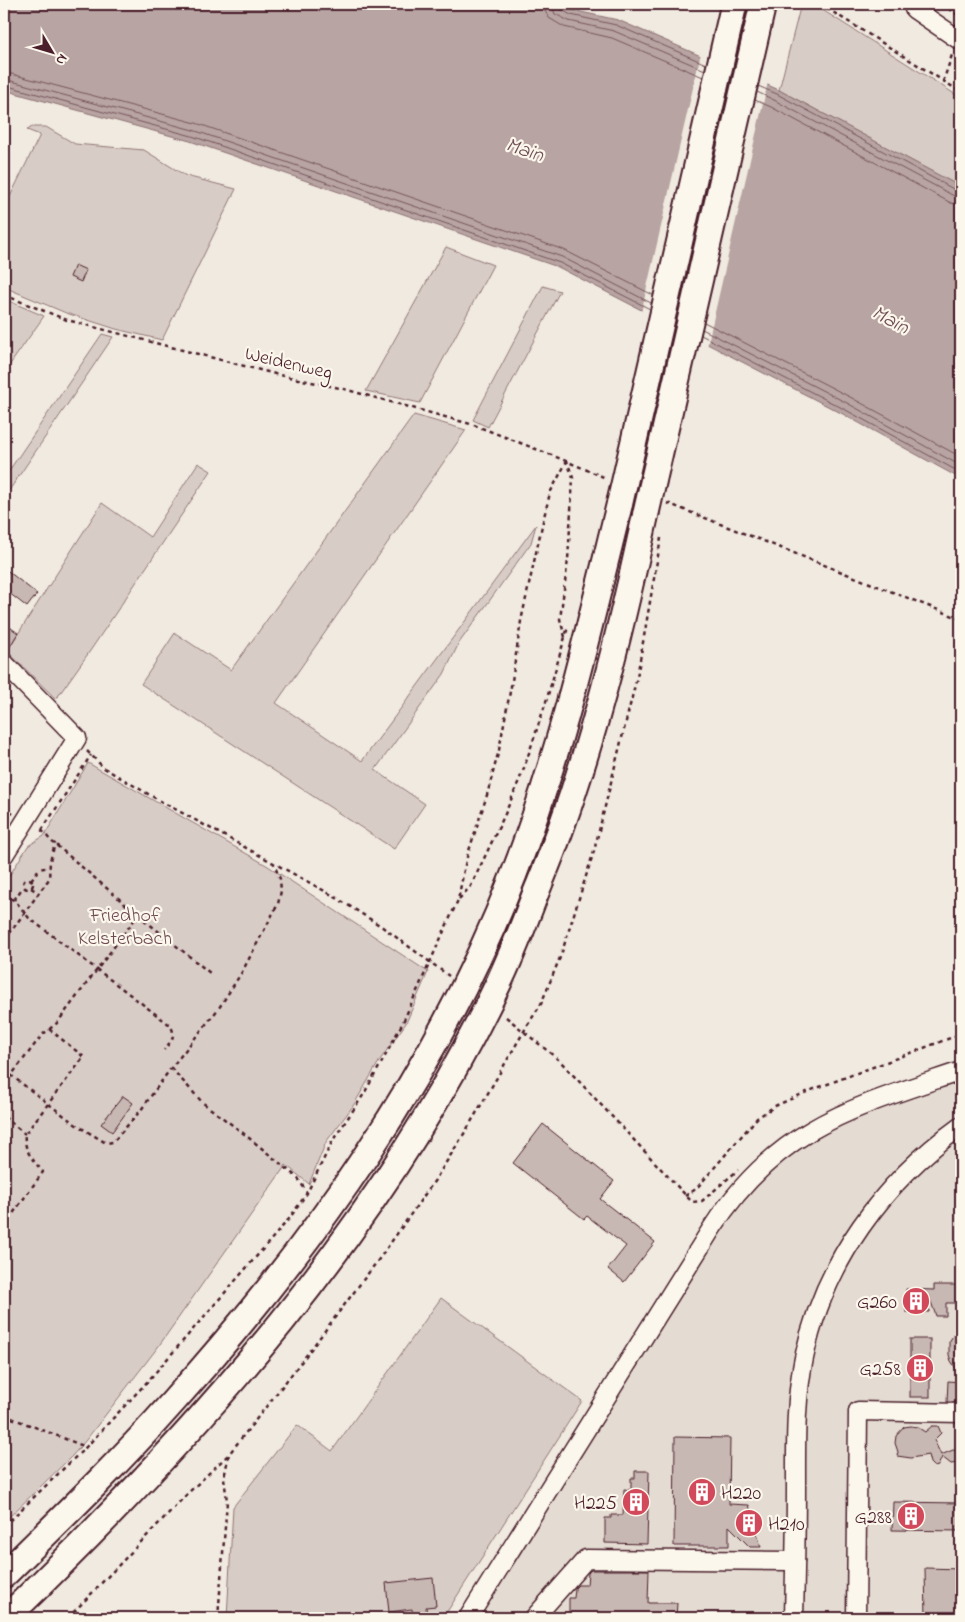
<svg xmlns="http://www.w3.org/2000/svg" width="965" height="1622" font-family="'Indie Flower',sans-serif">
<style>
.built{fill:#e4dbd2}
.green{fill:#d8ccc6;stroke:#917678}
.water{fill:#b8a4a2;stroke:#8c6f72}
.pier{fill:#f0eae0}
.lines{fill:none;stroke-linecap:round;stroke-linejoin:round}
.shore{stroke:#76545b;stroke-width:1}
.building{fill:#c8b8b3;stroke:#4a1f2b}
.minor-casing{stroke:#4a1f2b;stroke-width:21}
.highway-casing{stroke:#4a1f2b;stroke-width:29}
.path{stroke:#4a1f2b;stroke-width:2.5;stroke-dasharray:4 4;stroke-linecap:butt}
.minor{stroke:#fbf7ec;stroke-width:18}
.highway{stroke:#fbf7ec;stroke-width:25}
.highway-bridge-casing{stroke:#4a1f2b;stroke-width:29;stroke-linecap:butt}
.highway-bridge{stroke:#fbf7ec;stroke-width:25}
.labels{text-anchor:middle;stroke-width:4.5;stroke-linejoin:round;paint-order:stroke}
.street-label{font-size:20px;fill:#4a1f2b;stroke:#fbf7ec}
.park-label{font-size:20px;fill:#6e4a52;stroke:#fbf7ec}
.poi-label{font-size:20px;fill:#4a1f2b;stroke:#fbf7ec;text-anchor:end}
.water-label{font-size:21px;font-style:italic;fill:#704e55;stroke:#fbf7ec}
</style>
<rect width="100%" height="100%" fill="#f0eae0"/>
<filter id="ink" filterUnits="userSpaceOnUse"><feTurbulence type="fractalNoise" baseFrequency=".02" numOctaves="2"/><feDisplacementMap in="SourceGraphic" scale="10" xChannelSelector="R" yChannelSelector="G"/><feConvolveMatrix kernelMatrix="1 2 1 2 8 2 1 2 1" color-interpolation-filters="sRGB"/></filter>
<g filter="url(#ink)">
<!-- built -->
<polygon class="built" points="961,1081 961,1618 474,1618 518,1551 726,1224 760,1182 779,1164 805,1145 831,1129 872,1112"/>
<!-- green -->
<g class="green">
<polygon points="801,4 813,4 961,98 961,187 779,90"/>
<polygon points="32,127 46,127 75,144 144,150 186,176 236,189 162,340 116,329 66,313 4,287 4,209 40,135 27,130"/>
<polygon points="446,247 493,265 420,403 366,391"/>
<polygon points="543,286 560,291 488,427 473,420"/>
<polygon points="4,299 44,316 4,373"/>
<polygon points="102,334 113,337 4,498 4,478"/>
<polygon points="414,415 466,430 276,703 362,761 536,525 531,543 459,643 444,674 375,770 425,804 394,849 141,684 175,633 231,670"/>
<polygon points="198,463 211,471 90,651 56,699 7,651 102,503 150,537"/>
<polygon points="88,763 268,866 428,972 406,1023 380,1060 353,1106 326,1142 309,1184 286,1165 158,1347 86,1440 72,1456 4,1522 4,884 28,846 44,836"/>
<polygon points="441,1298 582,1401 443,1618 227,1618 233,1507 297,1425 332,1451"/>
</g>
<!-- water -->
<polygon class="water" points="4,4 558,4 572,10 618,20 779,90 961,187 961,479 841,413 558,267 190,141 4,90"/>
<!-- pier -->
<polygon class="pier" points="701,53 768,82 707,347 641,313"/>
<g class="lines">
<!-- shore -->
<g class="shore">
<polyline points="544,4 545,11 549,18 564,27 612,38 703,77"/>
<polyline points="551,4 555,14 569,21 614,31 705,70"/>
<polyline points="558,4 560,9 571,15 616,25 706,64"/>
<polyline points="4,72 196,123 564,250 653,295"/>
<polyline points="4,79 193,130 562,257 651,303"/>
<polyline points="4,85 192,136 560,263 650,309"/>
<polyline points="758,86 777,94 957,191 961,191"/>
<polyline points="757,92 774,100 954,196 961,198"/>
<polyline points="755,100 771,107 951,203 961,205"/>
<polyline points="704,322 850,397 961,457"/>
<polyline points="702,329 847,403 961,466"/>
<polyline points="701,335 844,409 961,473"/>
</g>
</g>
<!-- building -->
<g class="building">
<polygon points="75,265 86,270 81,282 70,277"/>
<polygon points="4,568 37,594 27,607 4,589"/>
<polygon points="4,623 18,633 6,653 4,653"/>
<polygon points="123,1096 133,1103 112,1132 101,1124"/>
<polygon points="543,1124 614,1181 600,1199 655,1242 624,1282 608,1269 626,1246 587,1216 584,1219 513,1163"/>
<polygon points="934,1285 961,1285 961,1303 946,1303 946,1316 936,1316 929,1296 929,1312 906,1312 906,1289 934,1290"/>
<polygon points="961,1323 961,1376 951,1361 949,1355 949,1342"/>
<rect x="910" y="1339" width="20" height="58"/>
<polygon points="948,1381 961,1382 961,1402 947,1402"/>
<polygon points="911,1426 917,1427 925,1432 932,1426 938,1426 941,1433 934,1440 941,1455 953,1450 958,1451 961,1454 959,1463 951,1464 942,1457 938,1466 934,1467 930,1463 928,1455 911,1458 897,1456 898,1452 895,1443 896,1436 904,1427"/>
<polygon points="675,1437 730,1438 729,1504 749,1505 761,1547 750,1547 729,1526 729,1546 674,1546"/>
<polygon points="635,1471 649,1471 647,1544 605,1543 605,1518 611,1518 611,1515 623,1515 624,1489 631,1490 631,1478 635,1478"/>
<polygon points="893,1502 961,1503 961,1531 892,1530"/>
<polygon points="925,1568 961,1569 961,1618 926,1618"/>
<polygon points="591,1570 649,1570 648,1603 677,1603 676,1618 569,1618 569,1598 574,1598 575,1588 578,1585 587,1585 588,1573"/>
<polygon points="433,1578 436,1606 426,1607 427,1618 413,1618 412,1609 389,1612 386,1583"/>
</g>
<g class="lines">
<defs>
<g id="minor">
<polyline points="914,9 958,39 961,33"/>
<polyline points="4,663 77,738 4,855"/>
<path d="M468,1618L712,1228C778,1126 853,1108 961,1071"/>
<polyline points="534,1618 586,1559 795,1561"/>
<path d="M794,1618C795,1574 796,1530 796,1486C796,1443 795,1400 804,1358C824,1262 883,1182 961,1126"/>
<polyline points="856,1618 858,1411 961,1413"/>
</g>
<g id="highway">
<path d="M4,1575C61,1519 119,1463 172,1403C313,1246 438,1071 514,874C561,753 589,627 620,502"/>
<path d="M6,1618C200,1431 384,1226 500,980C513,952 524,924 535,895C544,873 553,851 561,828C598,725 623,619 646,513"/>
</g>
</defs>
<!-- minor casing -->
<use href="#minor" class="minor-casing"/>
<!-- highway casing -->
<use href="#highway" class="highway-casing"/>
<!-- path -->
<g class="path">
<polyline points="820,4 961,92"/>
<polyline points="942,4 961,17"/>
<polyline points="943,82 953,52"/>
<polyline points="4,295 67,320 275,374 344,389 474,425 554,456 606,478"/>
<polyline points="667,503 961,619"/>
<polyline points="565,637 560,619 568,560 573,478 567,461"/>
<polyline points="87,751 104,768 155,798 332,895 381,926 449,976"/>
<polyline points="4,808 13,814"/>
<polyline points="42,830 91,755"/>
<circle cx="28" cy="884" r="5"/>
<polyline points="31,880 39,869 50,867"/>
<polyline points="31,888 39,893"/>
<path d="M4,893L17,903L29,918L170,1025C177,1036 171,1041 164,1050"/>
<polyline points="459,899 471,886 505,814 523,771 545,705 568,627"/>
<polyline points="14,900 23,887"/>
<polyline points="138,915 210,973"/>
<path d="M4,941L49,879L50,861L55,844C48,840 45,831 38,828"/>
<polyline points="506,1017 560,1061 692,1202 702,1201 738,1170"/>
<polyline points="171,1068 203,1103 243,1133 298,1178 307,1193"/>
<polyline points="4,1070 75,1124 106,1143 113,1142 141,1110 171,1068 219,1008 242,972 278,904 281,891 280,879 274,864"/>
<polyline points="4,1085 42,1035 57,1023 138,915 55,844"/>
<polyline points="4,1117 25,1134"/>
<polyline points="685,1196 696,1189 757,1118 775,1106 809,1091 961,1034"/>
<polyline points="4,1213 10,1217"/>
<path d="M4,1226L43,1172C33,1160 23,1150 25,1134L84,1057L49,1029"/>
<polyline points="4,1415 86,1447"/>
<polyline points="4,1526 86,1447 148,1381 289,1219 307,1193 333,1140 362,1097 382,1062 403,1022 458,900 466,860 487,795 499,750 512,681 521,621 543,521 550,493 567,461"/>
<polyline points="68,1618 187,1494 229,1454"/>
<polyline points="218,1618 227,1501 224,1478 229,1454 302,1361 382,1255 435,1180 467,1129 527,1026 541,1004 561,955 594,851 637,677 661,538"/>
</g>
<!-- minor -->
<use href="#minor" class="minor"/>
<!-- highway -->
<use href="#highway" class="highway"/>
<defs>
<g id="highway-bridge">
<polyline points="620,502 734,4"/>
<polyline points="646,513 763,4"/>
</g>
</defs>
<!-- highway-bridge casing -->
<use href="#highway-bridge" class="highway-bridge-casing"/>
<!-- highway-bridge -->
<use href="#highway-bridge" class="highway-bridge"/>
</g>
</g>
<!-- icons -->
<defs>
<symbol id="building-disc" viewBox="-11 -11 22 22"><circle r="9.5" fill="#d1495b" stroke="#fbf7ec"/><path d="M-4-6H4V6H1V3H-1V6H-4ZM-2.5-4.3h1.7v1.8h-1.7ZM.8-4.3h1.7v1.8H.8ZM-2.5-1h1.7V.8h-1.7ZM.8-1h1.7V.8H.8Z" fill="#fff"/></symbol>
</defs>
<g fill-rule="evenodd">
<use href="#building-disc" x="900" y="1285" width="32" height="32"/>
<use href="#building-disc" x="904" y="1352" width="32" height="32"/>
<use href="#building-disc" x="686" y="1476" width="32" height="32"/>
<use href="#building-disc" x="620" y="1486" width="32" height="32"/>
<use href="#building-disc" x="895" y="1500" width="32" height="32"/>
<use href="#building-disc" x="733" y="1507" width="32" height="32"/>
</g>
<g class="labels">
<!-- street labels -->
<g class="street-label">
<text transform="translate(289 362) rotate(13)" y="7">Weidenweg</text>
</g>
<!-- park labels -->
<g class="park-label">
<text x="125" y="921">Friedhof<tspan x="125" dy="23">Kelsterbach</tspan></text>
</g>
<!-- poi labels -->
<g class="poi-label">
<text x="897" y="1308">G260</text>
<text x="901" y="1375">G258</text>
<text x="721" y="1499" text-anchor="start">H220</text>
<text x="617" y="1509">H225</text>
<text x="892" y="1523">G288</text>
<text x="768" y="1530" text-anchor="start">H210</text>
</g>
<!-- water labels -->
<g class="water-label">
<text transform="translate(525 149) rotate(18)" y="7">Main</text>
<text transform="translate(891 319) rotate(28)" y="7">Main</text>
</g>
</g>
<!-- margin -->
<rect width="965" height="1622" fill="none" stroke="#fbf7ec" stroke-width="20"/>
<rect x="10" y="10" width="945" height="1602" fill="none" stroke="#4a1f2b" stroke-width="2" filter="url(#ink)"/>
<!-- north arrow -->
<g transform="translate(52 52) rotate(128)" stroke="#fbf7ec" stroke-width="4" paint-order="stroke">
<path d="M0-4L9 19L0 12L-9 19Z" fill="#4a1f2b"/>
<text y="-8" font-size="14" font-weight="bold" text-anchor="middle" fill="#4a1f2b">N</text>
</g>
</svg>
